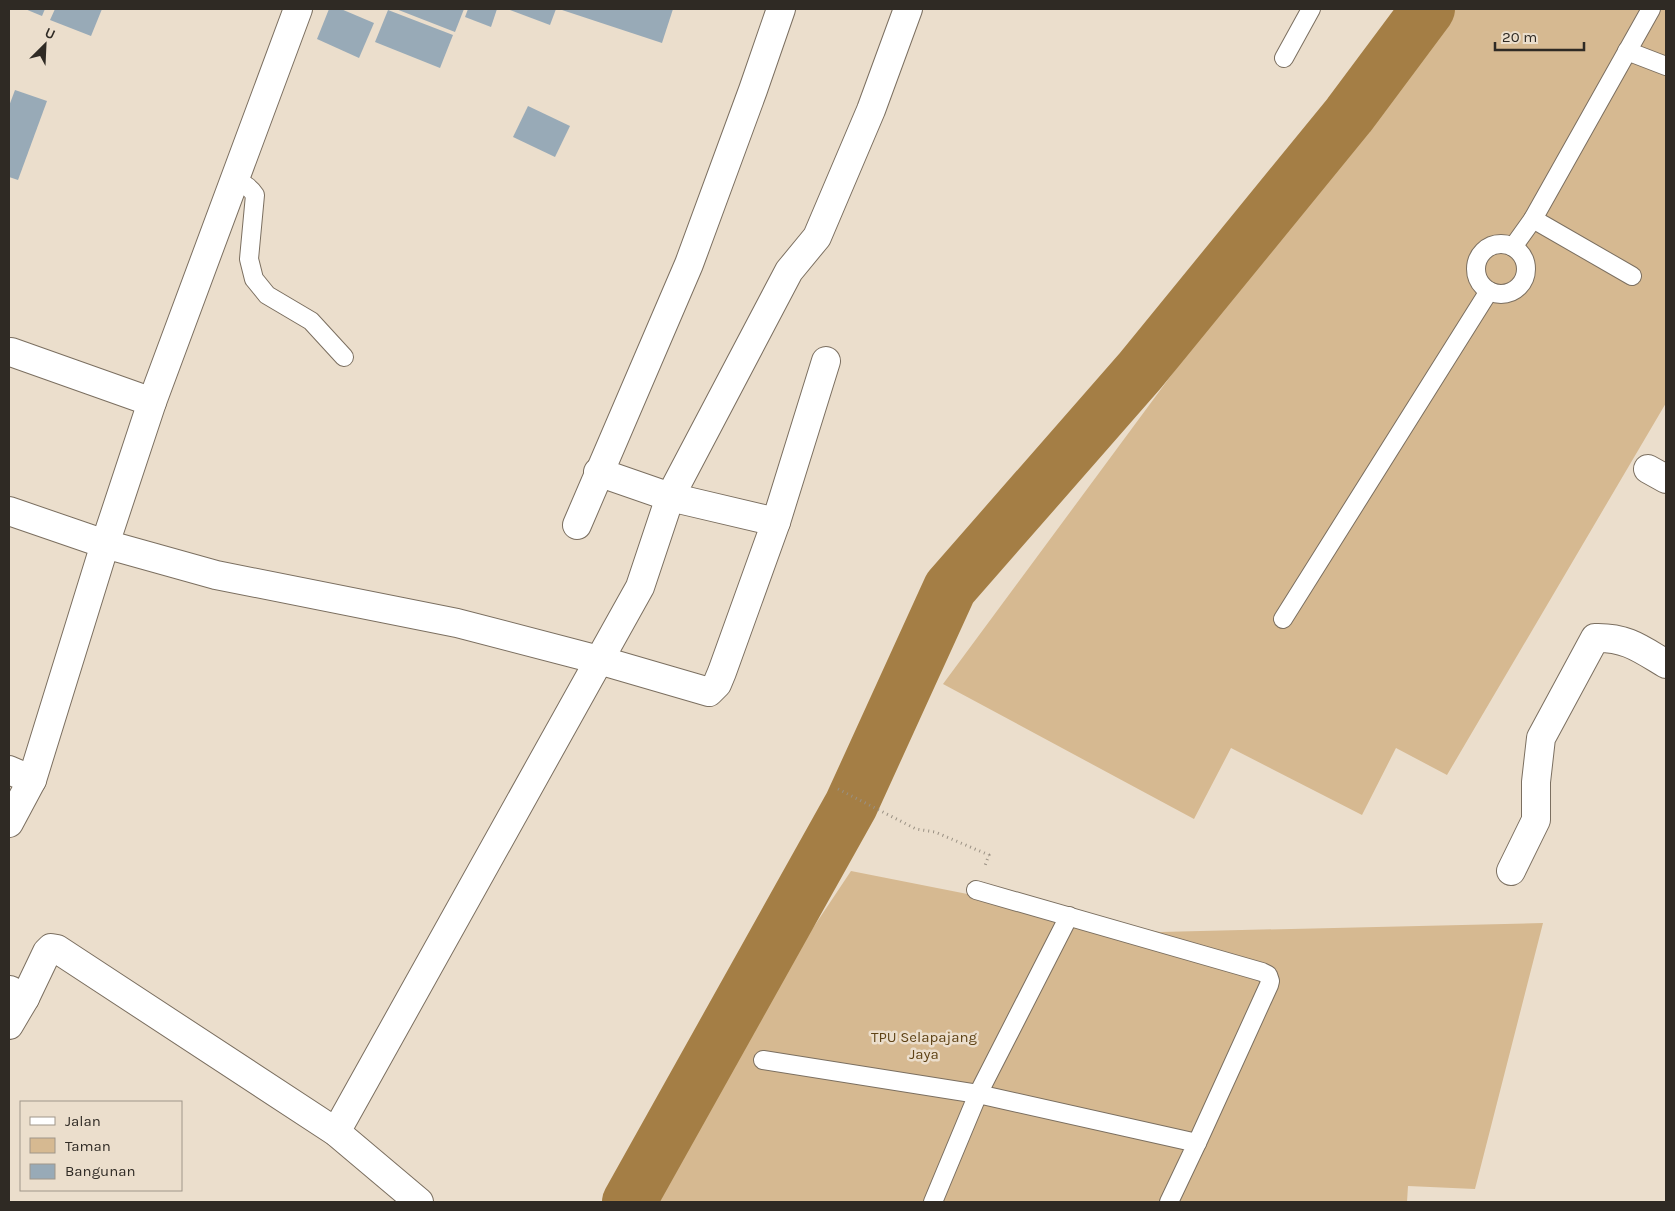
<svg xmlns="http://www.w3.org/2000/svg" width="1675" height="1211" font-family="Karla,sans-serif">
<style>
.green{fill:#d6b991}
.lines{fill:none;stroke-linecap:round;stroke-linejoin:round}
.river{stroke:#a47e45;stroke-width:54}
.building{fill:#98aab7}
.lane-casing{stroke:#7b6f60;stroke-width:20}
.street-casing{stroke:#7b6f60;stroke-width:30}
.path{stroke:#999083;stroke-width:3;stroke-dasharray:1 4;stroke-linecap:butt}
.lane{stroke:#fff;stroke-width:18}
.street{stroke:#fff;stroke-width:28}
.labels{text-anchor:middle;stroke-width:5;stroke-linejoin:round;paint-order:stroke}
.park-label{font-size:15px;fill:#5f4316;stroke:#ebdecc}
</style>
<rect width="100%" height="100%" fill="#ebdecc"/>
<!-- green -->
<g class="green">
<polygon points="1442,9 1666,9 1666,403 1447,775 1396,748 1362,815 1231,748 1194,819 943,684"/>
<polygon points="851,871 1160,932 1543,923 1475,1189 1408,1186 1407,1202 630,1202"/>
</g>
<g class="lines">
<!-- river -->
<polyline class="river" points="629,1202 851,805 950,588 1140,371 1349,115 1428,9"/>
</g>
<!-- building -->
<g class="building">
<polygon points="25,9 45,9 42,16"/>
<polygon points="55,9 102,9 91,36 50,20"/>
<polygon points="329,9 341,9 374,23 359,58 317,39"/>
<polygon points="396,9 464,9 455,32"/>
<polygon points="468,9 497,9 491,27 465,17"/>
<polygon points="507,9 556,9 550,25"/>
<polygon points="562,9 673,9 662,43 562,10"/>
<polygon points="388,10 453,35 440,68 375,42"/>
<polygon points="15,90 47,101 18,180 9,177 9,106"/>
<polygon points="528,106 570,126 555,157 513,137"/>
</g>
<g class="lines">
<defs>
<g id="lane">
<polyline points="1627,51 1666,66"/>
<polyline points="1284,58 1311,9"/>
<path d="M234,181C244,184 249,186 255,195L249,259L254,279L267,295L311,321L344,357"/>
<polyline points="1533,219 1632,276"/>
<circle cx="1501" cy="269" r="25"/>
<polyline points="1513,247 1533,219 1651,9"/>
<polyline points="1283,619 1489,291"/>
<polyline points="976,890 1262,972 1268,975 1270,981 1269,985 1197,1143"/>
<polyline points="763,1060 978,1094 1197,1143 1169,1202"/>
<polyline points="933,1202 978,1094 1069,916"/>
</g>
<g id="street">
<polyline points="11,352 152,402"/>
<polyline points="1648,469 1666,479"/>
<polyline points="598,472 670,497 776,522"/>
<polyline points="9,511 105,544 216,575 457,623 599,660 709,692 717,684 722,672 776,522 826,361"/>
<polyline points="577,525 689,264 753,90 781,9"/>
<polyline points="9,770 32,780"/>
<polyline points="9,823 32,780 105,544 152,402 298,9"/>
<path d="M1511,871L1536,820V782L1541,738L1595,638C1626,637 1641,649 1666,664"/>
<polyline points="25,998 47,952 51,948 57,949 336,1132 419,1202"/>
<polyline points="9,1025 25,998 10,990"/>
<polyline points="336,1132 640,587 670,497 789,271 817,237 871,110 908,9"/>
</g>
</defs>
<!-- lane casing -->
<use href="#lane" class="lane-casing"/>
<!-- street casing -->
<use href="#street" class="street-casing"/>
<!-- path -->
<polyline class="path" points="838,789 916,829 935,832 989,855 984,868"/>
<!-- lane -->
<use href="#lane" class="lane"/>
<!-- street -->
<use href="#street" class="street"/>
</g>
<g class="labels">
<!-- park labels -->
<g class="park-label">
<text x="924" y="1042">TPU Selapajang<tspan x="924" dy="17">Jaya</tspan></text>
</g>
</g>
<!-- border -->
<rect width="1675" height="1211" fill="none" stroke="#2f2a24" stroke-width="20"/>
<!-- legend -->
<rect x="20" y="1101" width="162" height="90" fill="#ebdecc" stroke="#a09689"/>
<rect x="30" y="1117" width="25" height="8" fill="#ffffff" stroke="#a09689"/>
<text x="65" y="1126" font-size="15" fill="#2f2a24">Jalan</text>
<rect x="30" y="1138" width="25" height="15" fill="#d6b991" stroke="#a09689"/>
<text x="65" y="1151" font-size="15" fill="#2f2a24">Taman</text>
<rect x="30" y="1164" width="25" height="15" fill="#98aab7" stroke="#a09689"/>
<text x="65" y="1176" font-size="15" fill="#2f2a24">Bangunan</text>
<!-- north arrow -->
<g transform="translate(45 45) rotate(24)" stroke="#ebdecc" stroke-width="4" paint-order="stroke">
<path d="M0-4L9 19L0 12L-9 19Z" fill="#2f2a24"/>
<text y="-8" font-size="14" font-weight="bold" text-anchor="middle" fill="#2f2a24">U</text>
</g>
<!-- scale -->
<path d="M1495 42v8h89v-8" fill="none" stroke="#2f2a24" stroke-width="2.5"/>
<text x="1502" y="42" font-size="15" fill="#2f2a24" stroke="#ebdecc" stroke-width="4" paint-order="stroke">20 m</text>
</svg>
